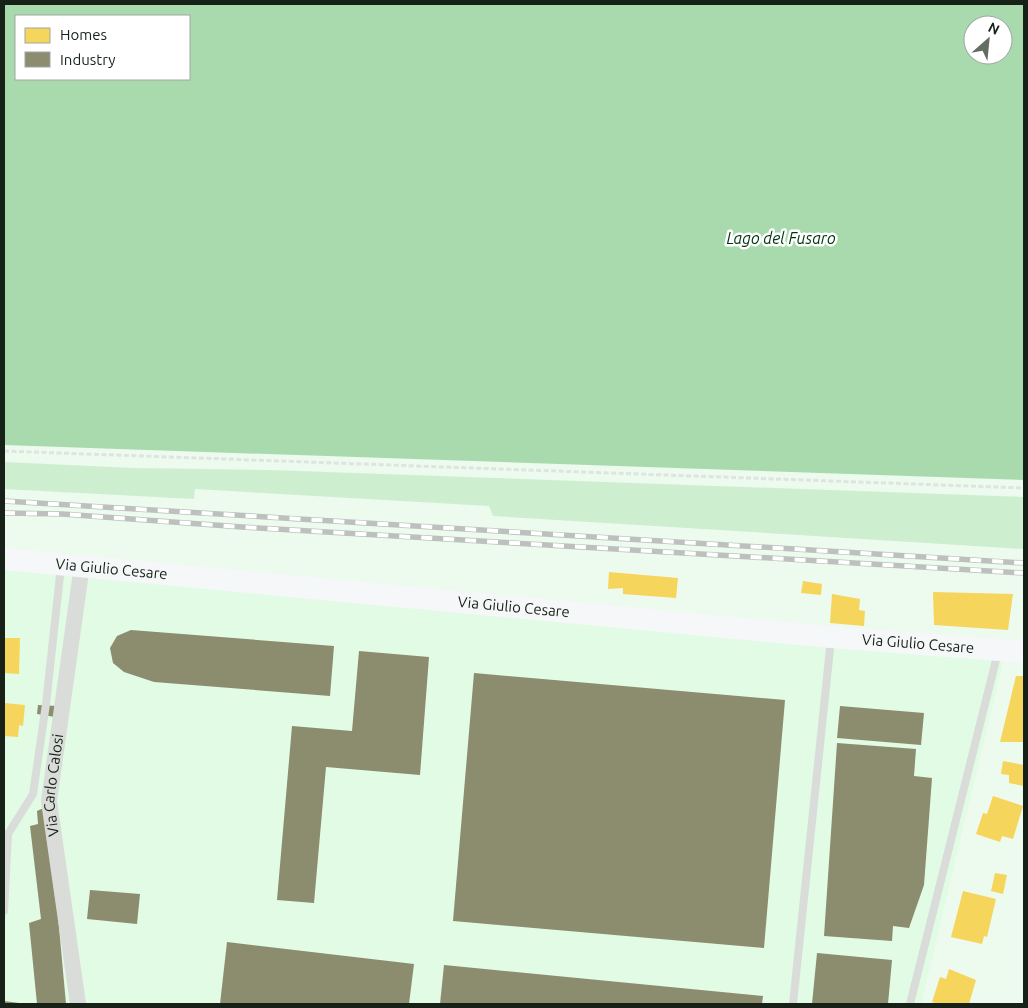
<svg xmlns="http://www.w3.org/2000/svg" width="1028" height="1008" font-family="Ubuntu,sans-serif">
<style>
.built{fill:#e2fbe4}
.green{fill:#cdefd0}
.water{fill:#a8daae;fill-rule:evenodd}
.homes{fill:#f6d55c}
.industry{fill:#8c8c6e}
.lines{fill:none;stroke-linecap:round;stroke-linejoin:round}
.path{stroke:#e0e4e0;stroke-width:3;stroke-dasharray:5 2.5;stroke-linecap:butt}
.lane{stroke:#d9dcd9;stroke-width:8}
.street{stroke:#d9dcd9;stroke-width:16}
.secondary{stroke:#f6f7f8;stroke-width:22}
.rail-casing{stroke:#bdc1be;stroke-width:5.5}
.rail{stroke:#fff;stroke-width:4;stroke-dasharray:11;stroke-linecap:butt}
.labels{text-anchor:middle;stroke-width:5;stroke-linejoin:round;paint-order:stroke}
.street-label{font-size:15px;fill:#172118;stroke:#fff}
.water-label{font-size:16px;font-style:italic;fill:#023510;stroke:#fff}
</style>
<rect width="100%" height="100%" fill="#edfaee"/>
<!-- built -->
<polygon class="built" points="4,554 1004,658 921,1004 4,1004"/>
<!-- green -->
<polygon class="green" points="4,462 133,468 270,470 1024,497 1024,549 493,516 489,506 195,489 194,499 4,489"/>
<!-- water -->
<path class="water" d="M4,4H1024V480L4,445ZM16,16H189V79H16ZM973,25H1003V55H973Z"/>
<!-- homes -->
<g class="homes">
<polygon points="609,572 678,578 676,598 623,594 623,588 608,589"/>
<polygon points="803,581 822,584 821,595 801,593"/>
<polygon points="933,592 1013,594 1008,630 934,625"/>
<polygon points="832,594 860,599 859,610 865,611 864,626 830,623"/>
<polygon points="4,638 20,638 19,674 4,673"/>
<polygon points="1016,676 1024,676 1024,742 1000,742"/>
<polygon points="4,703 25,705 23,726 19,725 18,737 4,736"/>
<polygon points="1003,761 1024,765 1024,786 1009,783 1009,775 1001,774"/>
<polygon points="993,796 1023,806 1013,839 1002,836 1000,842 976,834 983,813 987,814"/>
<polygon points="995,873 1007,875 1003,894 991,891"/>
<polygon points="963,891 996,899 987,937 984,936 982,944 951,937"/>
<polygon points="949,969 976,980 969,1004 939,1004 932,1002 940,977 946,979"/>
</g>
<!-- industry -->
<g class="industry">
<polygon points="131,630 334,646 330,696 154,682 124,672 113,663 110,648 117,636"/>
<polygon points="359,651 429,657 420,775 326,767 314,903 277,900 292,726 352,731"/>
<polygon points="474,673 785,700 764,948 453,921"/>
<polygon points="38,705 57,706 55,717 37,714"/>
<polygon points="840,706 924,713 921,745 837,738"/>
<polygon points="837,743 916,749 914,776 932,778 924,885 909,928 893,926 892,941 824,936"/>
<polygon points="48,806 66,1004 37,1004 29,923 41,919 30,826 38,824 37,811"/>
<polygon points="90,890 140,894 137,924 87,919"/>
<polygon points="227,942 414,964 409,1004 220,1004"/>
<polygon points="817,953 892,960 888,1004 812,1004"/>
<polygon points="444,965 763,996 762,1004 440,1004"/>
<polygon points="4,1001 19,1003 19,1004 4,1004"/>
</g>
<g class="lines">
<!-- path -->
<polyline class="path" points="4,451 1024,488"/>
<!-- lane -->
<g class="lane">
<polyline points="4,911 8,834 33,794 46,704 61,566"/>
<polyline points="793,1004 831,639"/>
<polyline points="910,1004 998,652"/>
</g>
<!-- street -->
<path class="street" id="s1" d="M78,1004L49,801L82,565"/>
<!-- secondary -->
<path class="secondary" id="s2" d="M4,559L831,637L1024,652"/>
<defs>
<g id="rail">
<polyline points="4,501 1024,563"/>
<polyline points="4,513 62,514 242,527 1024,573"/>
</g>
</defs>
<!-- rail casing -->
<use href="#rail" class="rail-casing"/>
<!-- rail -->
<use href="#rail" class="rail"/>
</g>
<g class="labels">
<!-- street labels -->
<g class="street-label">
<text dy="5" stroke="none"><textPath href="#s2" startOffset="108">Via Giulio Cesare</textPath></text>
<text dy="5" stroke="none"><textPath href="#s2" startOffset="512">Via Giulio Cesare</textPath></text>
<text dy="5" stroke="none"><textPath href="#s2" startOffset="918">Via Giulio Cesare</textPath></text>
<text dy="5" stroke="none"><textPath href="#s1" startOffset="221">Via Carlo Calosi</textPath></text>
</g>
<!-- water labels -->
<g class="water-label">
<text x="781" y="244">Lago del Fusaro</text>
</g>
</g>
<!-- border -->
<rect width="1028" height="1008" fill="none" stroke="#172118" stroke-width="10"/>
<!-- legend -->
<rect x="15" y="15" width="175" height="65" fill="#ffffff" stroke="#a2a6a3"/>
<rect x="25" y="28" width="25" height="15" fill="#f6d55c" stroke="#a2a6a3"/>
<text x="60" y="40" font-size="15" fill="#172118">Homes</text>
<rect x="25" y="52" width="25" height="15" fill="#8c8c6e" stroke="#a2a6a3"/>
<text x="60" y="65" font-size="15" fill="#172118">Industry</text>
<!-- north arrow -->
<g transform="translate(988 40) rotate(27)"><circle r="24" fill="#ffffff" stroke="#a2a6a3"/>
<path d="M0-4L9 19L0 12L-9 19Z" fill="#626d63"/>
<text y="-8" font-size="14" font-weight="bold" text-anchor="middle" fill="#172118">N</text>
</g>
</svg>
